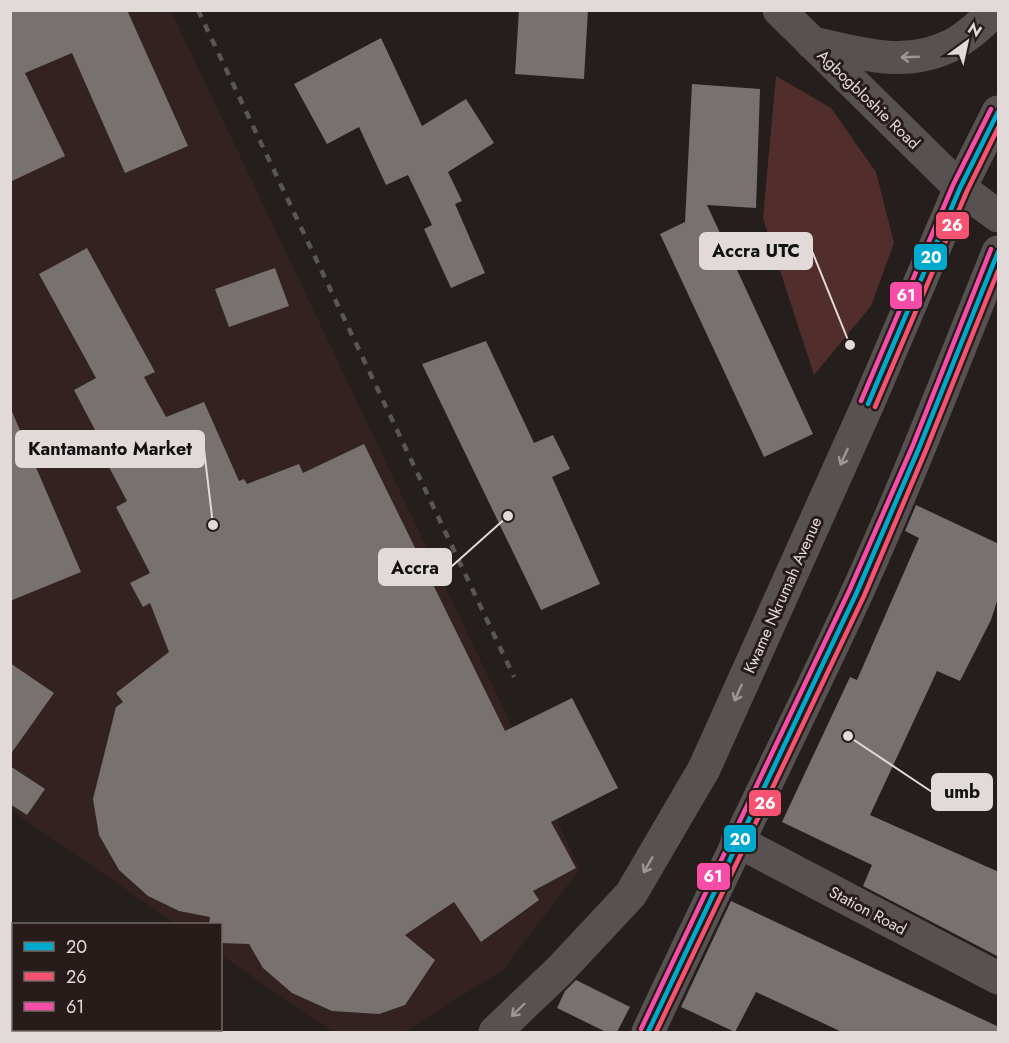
<svg xmlns="http://www.w3.org/2000/svg" width="1009" height="1043" font-family="Jost,sans-serif">
<style>
.built{fill:#332220}
.green{fill:#512e2b}
.building{fill:#777170}
.lines{fill:none;stroke-linecap:round;stroke-linejoin:round}
.street{stroke:#575251;stroke-width:33}
.secondary{stroke:#575251;stroke-width:33}
.rail{stroke:#5b5656;stroke-width:4.5;stroke-dasharray:8 8;stroke-linecap:butt}
.bus-1-casing{stroke:#271c1a;stroke-width:9}
.bus-2-casing{stroke:#271c1a;stroke-width:9}
.bus-3-casing{stroke:#271c1a;stroke-width:9}
.bus-1{stroke:#00a9ce;stroke-width:4.5}
.bus-2{stroke:#f65372;stroke-width:4.5}
.bus-3{stroke:#f54da8;stroke-width:4.5}
.oneway{stroke:#9c9695}
.labels{text-anchor:middle;stroke-width:6;stroke-linejoin:round;paint-order:stroke}
.street-label{font-size:16px;fill:#e2dad9;stroke:#271c1a}
.leader{fill:none;stroke:#e2dad9;stroke-width:2}
.callout-dot{fill:#e2dad9;stroke:#271c1a;stroke-width:2}
.callout{fill:#e2dad9;stroke:#e2dad9;stroke-width:2}
.callout-label{font-size:18px;text-anchor:middle;font-weight:bold;fill:#111}
.line-badge{stroke:#271c1a;stroke-width:2}
.badge-label{font-size:16px;text-anchor:middle;font-weight:bold;fill:#fff}
</style>
<rect width="100%" height="100%" fill="#241e1d"/>
<!-- built -->
<polygon class="built" points="11,11 171,11 580,869 504,969 405,1032 333,1032 221,955 220,924 176,924 11,810"/>
<!-- green -->
<polygon class="green" points="776,76 831,108 876,172 894,243 871,306 814,375 763,218"/>
<!-- building -->
<g class="building">
<polygon points="10,10 127,10 188,146 125,173 72,53 25,73 65,156 10,182"/>
<polygon points="519,10 588,10 584,79 515,74"/>
<polygon points="381,38 422,126 466,99 494,143 448,172 462,201 455,204 485,273 451,288 424,229 432,225 408,175 386,185 359,127 327,144 294,84"/>
<polygon points="692,84 760,89 756,208 707,205 813,434 764,457 660,234 685,222"/>
<polygon points="87,248 155,372 144,377 166,417 204,402 239,481 244,479 247,484 299,464 303,473 364,444 505,731 572,698 618,788 551,822 576,868 533,891 539,900 481,942 454,902 405,935 435,960 405,1005 379,1014 332,1011 292,993 263,968 249,944 220,943 220,924 209,924 210,917 179,911 148,896 119,870 99,835 93,799 116,707 123,702 116,693 169,652 150,603 143,607 130,583 150,573 116,507 127,501 91,433 95,430 74,390 96,378 39,274"/>
<polygon points="275,268 289,306 229,327 215,289"/>
<polygon points="486,341 534,443 553,435 570,469 552,477 600,584 541,610 422,364"/>
<polygon points="10,407 81,572 10,601"/>
<polygon points="916,505 999,544 999,595 991,620 960,681 937,671 870,815 999,872 999,957 863,886 872,865 782,822 850,677 857,680 919,538 905,531"/>
<polygon points="10,663 54,693 10,755"/>
<polygon points="10,766 45,789 27,815 10,804"/>
<polygon points="731,901 999,1027 999,1032 842,1032 756,992 735,1032 681,1007"/>
<polygon points="576,980 630,1007 617,1032 606,1032 557,1008 565,991"/>
</g>
<g class="lines">
<!-- street -->
<g class="street">
<polyline points="779,10 960,188"/>
<polyline points="737,841 998,978"/>
</g>
<!-- secondary -->
<g class="secondary">
<path d="M812,43C862,53 904,69 952,45C968,37 983,22 996,10"/>
<polyline points="960,188 998,216"/>
<polyline points="495,1032 560,970 631,894 704,769 868,404 960,188 998,112"/>
<path d="M648,1032C709,901 773,771 835,640C895,514 946,382 998,252"/>
</g>
<!-- rail -->
<polyline class="rail" points="198,10 514,677"/>
<defs>
<g id="bus-1">
<polyline points="868,404 960,188 998,112"/>
<polyline points="648,1032 857,592 919,448 998,252"/>
</g>
<g id="bus-2">
<polyline points="875,407 967,191 998,128"/>
<polyline points="656,1032 864,596 926,450 998,271"/>
</g>
<g id="bus-3">
<polyline points="861,401 953,185 991,109"/>
<polyline points="641,1029 850,589 913,445 991,249"/>
</g>
</defs>
<!-- bus-1 casing -->
<use href="#bus-1" class="bus-1-casing"/>
<!-- bus-2 casing -->
<use href="#bus-2" class="bus-2-casing"/>
<!-- bus-3 casing -->
<use href="#bus-3" class="bus-3-casing"/>
<!-- bus-1 -->
<use href="#bus-1" class="bus-1"/>
<!-- bus-2 -->
<use href="#bus-2" class="bus-2"/>
<!-- bus-3 -->
<use href="#bus-3" class="bus-3"/>
</g>
<!-- one-way arrows -->
<defs><path id="oneway-shaft" d="M-6 0H5M1.5-3L5.5 0L1.5 3" fill="none" stroke-width="1.6" stroke-linecap="round" stroke-linejoin="round" transform="scale(1.5)"/></defs>
<g class="oneway">
<use href="#oneway-shaft" transform="translate(910 57) rotate(178)"/>
<use href="#oneway-shaft" transform="translate(844 457) rotate(114)"/>
<use href="#oneway-shaft" transform="translate(738 693) rotate(114)"/>
<use href="#oneway-shaft" transform="translate(648 865) rotate(120)"/>
<use href="#oneway-shaft" transform="translate(518 1010) rotate(136)"/>
</g>
<g class="labels">
<!-- street labels -->
<g class="street-label">
<text transform="translate(869 99) rotate(44)" y="6">Agbogbloshie Road</text>
<text transform="translate(782 595) rotate(-66)" y="6">Kwame Nkrumah Avenue</text>
<text transform="translate(868 910) rotate(28)" y="6">Station Road</text>
</g>
</g>
<!-- callouts -->
<path class="leader" d="M850 345L812 251M213 525L204 449M508 516L451 567M848 736L932 792"/>
<g class="callout-dot">
<circle cx="850" cy="345" r="6"/>
<circle cx="213" cy="525" r="6"/>
<circle cx="508" cy="516" r="6"/>
<circle cx="848" cy="736" r="6"/>
</g>
<g class="callout">
<rect x="700" y="233" width="112" height="36" rx="6"/>
<rect x="16" y="431" width="188" height="36" rx="6"/>
<rect x="379" y="549" width="72" height="36" rx="6"/>
<rect x="932" y="774" width="60" height="36" rx="6"/>
</g>
<g class="callout-label">
<text x="756" y="257">Accra UTC</text>
<text x="110" y="455">Kantamanto Market</text>
<text x="415" y="574">Accra</text>
<text x="962" y="798">umb</text>
</g>
<g class="line-badge">
<rect x="935" y="211" width="35" height="29" rx="6" fill="#f65372"/>
<rect x="913" y="243" width="35" height="28" rx="6" fill="#00a9ce"/>
<rect x="889" y="281" width="34" height="29" rx="6" fill="#f54da8"/>
<rect x="748" y="789" width="34" height="28" rx="6" fill="#f65372"/>
<rect x="723" y="824" width="34" height="29" rx="6" fill="#00a9ce"/>
<rect x="696" y="862" width="35" height="29" rx="6" fill="#f54da8"/>
</g>
<g class="badge-label">
<text x="952" y="231">26</text>
<text x="931" y="263">20</text>
<text x="906" y="301">61</text>
<text x="765" y="809">26</text>
<text x="740" y="845">20</text>
<text x="713" y="882">61</text>
</g>
<!-- border -->
<rect width="1009" height="1043" fill="none" stroke="#e2dad9" stroke-width="24"/>
<!-- legend -->
<rect x="12" y="923" width="210" height="108" fill="#271c1a" stroke="#726866" stroke-width="1.5"/>
<rect x="24" y="942" width="30" height="9" fill="#00a9ce" stroke="#726866" stroke-width="1.5"/>
<text x="66" y="953" font-size="18" fill="#e2dad9">20</text>
<rect x="24" y="972" width="30" height="9" fill="#f65372" stroke="#726866" stroke-width="1.5"/>
<text x="66" y="983" font-size="18" fill="#e2dad9">26</text>
<rect x="24" y="1002" width="30" height="9" fill="#f54da8" stroke="#726866" stroke-width="1.5"/>
<text x="66" y="1013" font-size="18" fill="#e2dad9">61</text>
<!-- north arrow -->
<g transform="translate(967 42) rotate(33)" stroke="#271c1a" stroke-width="4.5" paint-order="stroke">
<path d="M0-4.5L10 22L0 15L-10 22Z" fill="#e2dad9"/>
<text y="-9" font-size="16" font-weight="bold" text-anchor="middle" fill="#e2dad9">N</text>
</g>
</svg>
